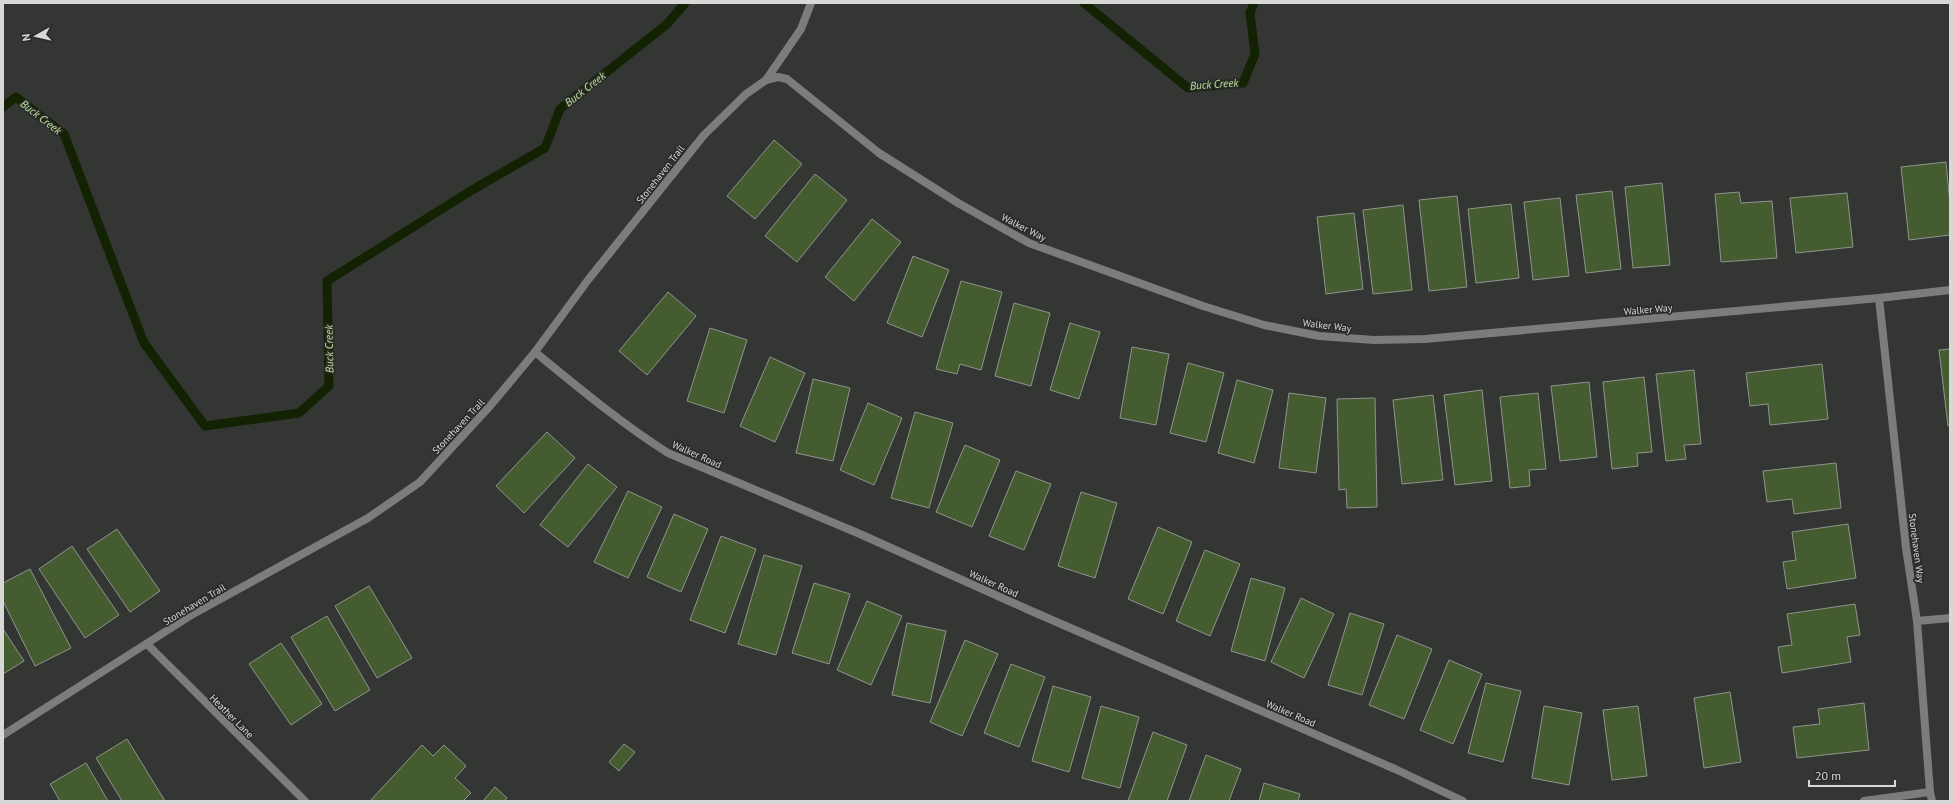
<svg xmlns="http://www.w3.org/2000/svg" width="1953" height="804" font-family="'PT Sans',sans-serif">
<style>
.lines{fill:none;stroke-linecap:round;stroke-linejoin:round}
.stream{stroke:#132203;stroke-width:9}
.building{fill:#455c31;stroke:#919390}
.minor{stroke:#7b7d7a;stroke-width:8}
.labels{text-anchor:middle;stroke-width:3.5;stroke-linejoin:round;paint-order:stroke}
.street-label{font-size:10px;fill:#d8d9d7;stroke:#2a2c29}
.water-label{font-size:11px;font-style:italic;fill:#bbe19b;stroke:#2a2c29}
</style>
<rect width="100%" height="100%" fill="#343633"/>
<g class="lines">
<!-- stream -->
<g class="stream">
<polyline points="1084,3 1188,88 1243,83 1255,54 1250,13 1254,3"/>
<polyline points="3,107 16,97 64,134 144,343 205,426 299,413 329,386 327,281 472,190 545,148 560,109 667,24 685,3"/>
</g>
</g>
<!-- building -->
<g class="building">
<polygon points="774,140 802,164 755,219 727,196"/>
<polygon points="1946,162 1950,204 1950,235 1909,240 1901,167"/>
<polygon points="815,174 847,200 797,262 765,236"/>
<polygon points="1662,183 1670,265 1633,268 1625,187"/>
<polygon points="1612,191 1621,269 1586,273 1576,195"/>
<polygon points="1739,192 1741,203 1772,201 1777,258 1721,262 1715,194"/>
<polygon points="1847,193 1853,247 1796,253 1790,198"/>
<polygon points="1457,196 1467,287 1429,291 1419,200"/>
<polygon points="1560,198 1569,276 1533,280 1524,202"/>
<polygon points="1511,204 1519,278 1476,283 1468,209"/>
<polygon points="1403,205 1412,290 1373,294 1363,210"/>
<polygon points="1354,213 1363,289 1326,294 1317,217"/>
<polygon points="872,219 901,242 854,301 825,277"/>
<polygon points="913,256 949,270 922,337 887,323"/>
<polygon points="961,281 1002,292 981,370 960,364 957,374 936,369"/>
<polygon points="668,292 696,316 647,375 619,351"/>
<polygon points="1014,303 1050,313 1031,386 995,376"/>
<polygon points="1070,323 1100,332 1079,399 1050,390"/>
<polygon points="710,328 747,340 724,413 687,401"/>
<polygon points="1132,347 1169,354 1156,425 1120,418"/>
<polygon points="1950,349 1950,425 1948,426 1939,350"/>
<polygon points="770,357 805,373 775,442 740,426"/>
<polygon points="1188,363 1224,373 1206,442 1170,433"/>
<polygon points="1822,364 1828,419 1770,425 1768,404 1750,406 1746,373"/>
<polygon points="1694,370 1701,444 1684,445 1686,459 1666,461 1656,374"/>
<polygon points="1644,377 1652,452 1637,453 1638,466 1612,469 1603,382"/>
<polygon points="813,379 850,388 833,461 796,453"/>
<polygon points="1237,380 1273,390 1254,463 1218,453"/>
<polygon points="1589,382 1597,457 1560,461 1551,386"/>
<polygon points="1482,390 1492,481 1455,485 1444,395"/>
<polygon points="1289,393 1326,398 1316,473 1279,468"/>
<polygon points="1538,393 1546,469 1529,470 1530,486 1510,488 1500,397"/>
<polygon points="1433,395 1443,480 1402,484 1393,400"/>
<polygon points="1375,398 1377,507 1347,508 1346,489 1339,490 1337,399"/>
<polygon points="868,403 902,418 874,485 840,470"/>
<polygon points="915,412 953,423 929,508 891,498"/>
<polygon points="547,432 575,458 524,513 496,486"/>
<polygon points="965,445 1000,460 972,527 936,512"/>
<polygon points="1836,463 1841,508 1794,514 1792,499 1767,502 1763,471"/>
<polygon points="588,464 617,487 568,547 540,525"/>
<polygon points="1016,471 1051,484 1024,550 989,536"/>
<polygon points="628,491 662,507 628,578 594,562"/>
<polygon points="1081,492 1117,503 1095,578 1058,566"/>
<polygon points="674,514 708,529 681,592 647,577"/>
<polygon points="1848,524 1856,578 1787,589 1783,562 1796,560 1792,532"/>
<polygon points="1158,527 1192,542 1163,614 1128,599"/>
<polygon points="117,529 160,591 130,612 87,549"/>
<polygon points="721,536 756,549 725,633 690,620"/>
<polygon points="72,546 119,615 85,638 39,569"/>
<polygon points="1205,550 1240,564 1210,636 1176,621"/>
<polygon points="764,555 802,566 776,655 738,644"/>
<polygon points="30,569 71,648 35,666 3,601 3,583"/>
<polygon points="1251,578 1285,588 1265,661 1231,651"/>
<polygon points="814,583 850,594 829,664 792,653"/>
<polygon points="369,586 412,658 377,678 335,606"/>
<polygon points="1301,598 1334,614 1304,678 1271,662"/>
<polygon points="867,601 902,616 871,685 837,670"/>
<polygon points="1855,604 1860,635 1847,637 1851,662 1782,673 1778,647 1792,645 1787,614"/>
<polygon points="1350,613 1384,624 1362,695 1328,685"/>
<polygon points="327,616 370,690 335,711 291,637"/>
<polygon points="907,623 946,631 930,703 892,695"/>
<polygon points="3,629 24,661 3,674"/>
<polygon points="1397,635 1432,649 1404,719 1369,705"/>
<polygon points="965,640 998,654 962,736 930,722"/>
<polygon points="281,643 322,704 291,725 249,664"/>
<polygon points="1449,660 1482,674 1453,744 1420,730"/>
<polygon points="1011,664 1045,677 1019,747 984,733"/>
<polygon points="1486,683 1521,691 1503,762 1468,753"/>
<polygon points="1053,686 1091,697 1069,772 1032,761"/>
<polygon points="1730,692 1741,762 1704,768 1694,698"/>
<polygon points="1864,703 1869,750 1797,758 1793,727 1820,724 1818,709"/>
<polygon points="1101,706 1139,717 1120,788 1082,778"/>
<polygon points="1544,706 1582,713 1569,785 1532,778"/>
<polygon points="1638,706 1647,776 1612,780 1603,710"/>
<polygon points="1153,732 1187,745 1167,801 1128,801"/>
<polygon points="127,739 165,801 122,801 96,758"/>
<polygon points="624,744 635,752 619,771 609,762"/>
<polygon points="422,745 433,756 444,745 466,766 455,778 471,793 463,801 370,801"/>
<polygon points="1206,755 1241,769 1229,801 1189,801"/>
<polygon points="86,763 108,801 60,801 50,784"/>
<polygon points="1264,783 1300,794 1298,801 1259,801"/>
<polygon points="495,787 507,798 504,801 483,801"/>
</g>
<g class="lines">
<!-- minor -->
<g class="minor">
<polyline points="766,80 778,77 787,79 879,153 958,203 1029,243 1203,306 1264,325 1319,336 1374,340 1425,339 1879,298 1950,290"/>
<polyline points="1879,298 1906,548 1917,621 1930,792 1932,801"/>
<path d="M535,352C579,388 621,423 668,453L860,534L1029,610L1395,769L1463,801"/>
<polyline points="1917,621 1950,618"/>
<polyline points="147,644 305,801"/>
<polyline points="3,735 193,614 368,518 420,482 490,406 535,352 588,280 704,135 746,94 766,80 801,29 811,3"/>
<polyline points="1864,801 1930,792"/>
</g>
</g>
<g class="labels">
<!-- street labels -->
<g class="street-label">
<text transform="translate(660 174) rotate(-52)" y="4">Stonehaven Trail</text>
<text transform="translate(1024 227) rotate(27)" y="4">Walker Way</text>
<text transform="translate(1648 309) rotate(-5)" y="4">Walker Way</text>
<text transform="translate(1327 325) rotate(7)" y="4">Walker Way</text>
<text transform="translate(458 426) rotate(-47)" y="4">Stonehaven Trail</text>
<text transform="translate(697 454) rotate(24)" y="4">Walker Road</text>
<text transform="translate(1917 548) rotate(83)" y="4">Stonehaven Way</text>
<text transform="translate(994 583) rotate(24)" y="4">Walker Road</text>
<text transform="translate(194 604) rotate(-31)" y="4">Stonehaven Trail</text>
<text transform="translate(1291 713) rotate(23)" y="4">Walker Road</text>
<text transform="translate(232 716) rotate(45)" y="4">Heather Lane</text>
</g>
<!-- water labels -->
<g class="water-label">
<text transform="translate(1214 84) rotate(-4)" y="4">Buck Creek</text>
<text transform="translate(585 89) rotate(-38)" y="4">Buck Creek</text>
<text transform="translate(41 117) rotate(38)" y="4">Buck Creek</text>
<text transform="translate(329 349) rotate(-91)" y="4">Buck Creek</text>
</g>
</g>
<!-- border -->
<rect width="1953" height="804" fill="none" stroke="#d8d9d7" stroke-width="8"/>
<!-- north arrow -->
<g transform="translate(36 36) rotate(262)" stroke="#2a2c29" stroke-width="3" paint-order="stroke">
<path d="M0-3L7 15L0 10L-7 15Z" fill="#d8d9d7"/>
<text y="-6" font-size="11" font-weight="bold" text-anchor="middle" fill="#d8d9d7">N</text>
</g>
<!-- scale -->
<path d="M1809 780v6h86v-6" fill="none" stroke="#d8d9d7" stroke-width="2"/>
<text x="1815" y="780" font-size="12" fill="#d8d9d7" stroke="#2a2c29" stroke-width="3" paint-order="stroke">20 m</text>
</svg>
